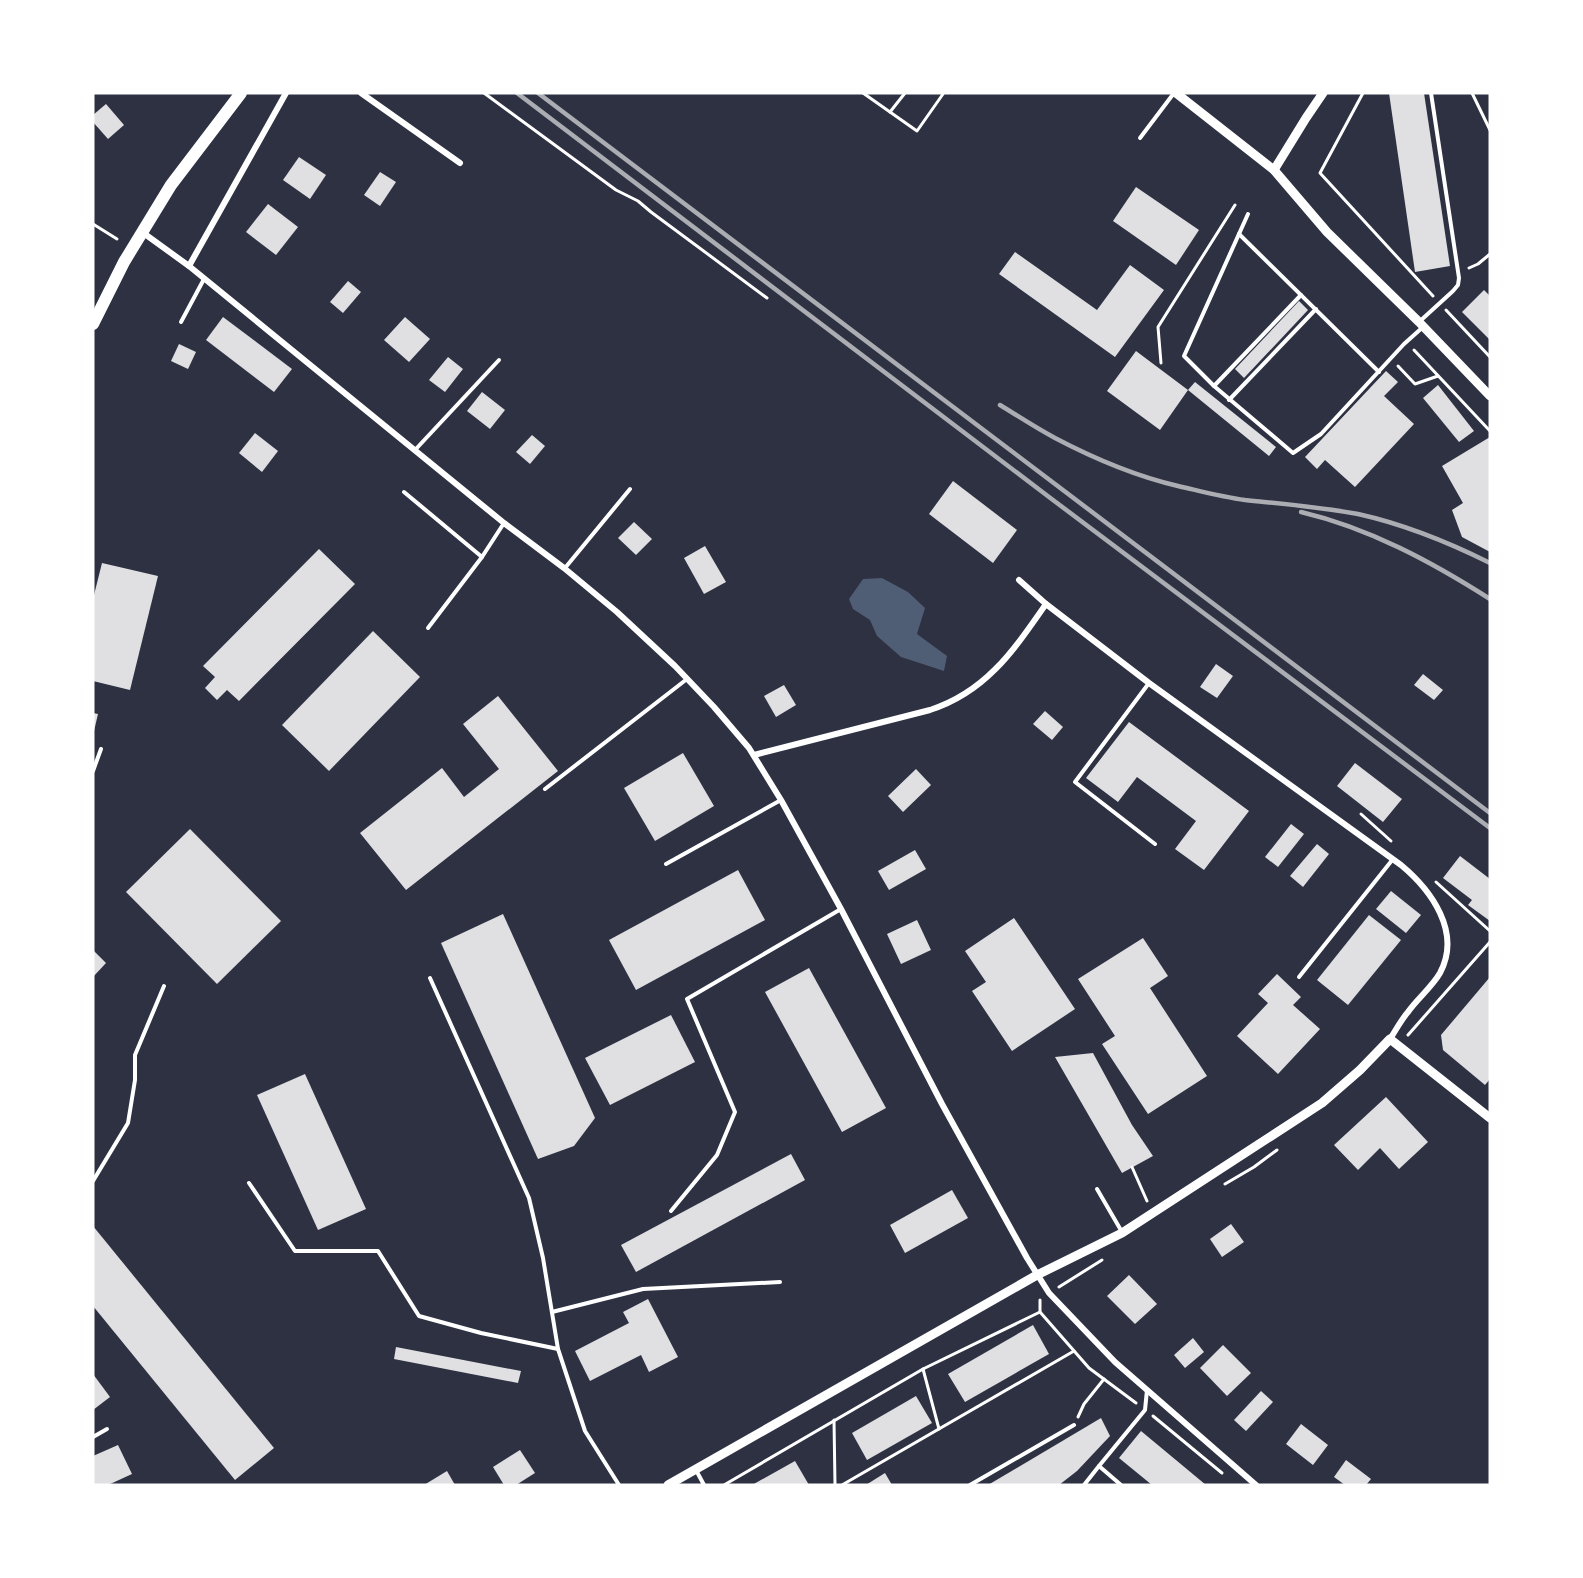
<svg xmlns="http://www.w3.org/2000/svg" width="1583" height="1578" font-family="'Fira Sans',sans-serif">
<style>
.water{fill:#4f5d75}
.building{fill:#e0e0e3}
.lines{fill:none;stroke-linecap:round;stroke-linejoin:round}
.path{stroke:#fff;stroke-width:3}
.service{stroke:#fff;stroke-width:4}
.minor{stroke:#fff;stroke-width:6}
.tertiary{stroke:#fff;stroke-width:9}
.primary{stroke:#fff;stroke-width:12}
.rail{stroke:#abadb3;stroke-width:4.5}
</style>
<rect width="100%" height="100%" fill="#2d3142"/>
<!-- water -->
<polygon class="water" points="882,578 908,592 925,608 917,634 947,656 944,671 901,657 877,636 870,620 853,609 849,599 863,579"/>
<!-- building -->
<g class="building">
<polygon points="1389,93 1424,93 1450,266 1415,272"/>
<polygon points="106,104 124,125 108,139 93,122 93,115"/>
<polygon points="299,157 326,175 310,199 283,180"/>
<polygon points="380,172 396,182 380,206 364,195"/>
<polygon points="1136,187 1199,230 1176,265 1113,221"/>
<polygon points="268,204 298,227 276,255 246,232"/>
<polygon points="1015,252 1097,310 1130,265 1164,290 1115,357 999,274"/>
<polygon points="348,281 361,292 343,313 330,302"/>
<polygon points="1484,290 1490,296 1490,340 1462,312"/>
<polygon points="1299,301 1308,310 1244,378 1235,369"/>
<polygon points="223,317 292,369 274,392 206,340"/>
<polygon points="405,317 430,339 409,362 384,340"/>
<polygon points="179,344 196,352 188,369 171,361"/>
<polygon points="1136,351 1188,390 1195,382 1276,447 1269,456 1188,390 1160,430 1107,391"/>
<polygon points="448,357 463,369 445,392 429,380"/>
<polygon points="1386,371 1398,382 1384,396 1414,424 1355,487 1325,460 1317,469 1305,457"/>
<polygon points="1438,385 1474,431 1459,442 1423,398"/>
<polygon points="482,392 505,410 490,429 467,411"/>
<polygon points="255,433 278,451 262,472 239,453"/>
<polygon points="532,435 545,446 530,464 516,452"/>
<polygon points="1490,437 1490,552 1462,537 1452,510 1463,503 1442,466"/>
<polygon points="953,481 1017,530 993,563 929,514"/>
<polygon points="634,522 652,539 636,555 618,538"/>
<polygon points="705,546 726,582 704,594 684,558"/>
<polygon points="319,549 355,584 239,701 227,690 217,700 205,688 215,677 203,666"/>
<polygon points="102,563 158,576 130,690 93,681 93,599"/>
<polygon points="373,631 420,677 329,771 282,725"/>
<polygon points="1216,664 1233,676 1217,698 1200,687"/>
<polygon points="1423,674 1443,690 1434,700 1414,685"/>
<polygon points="784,685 796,705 776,717 764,696"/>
<polygon points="498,696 558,771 406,890 360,833 442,768 464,797 499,769 463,724"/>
<polygon points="1045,711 1063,727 1052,740 1033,724"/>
<polygon points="93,713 98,714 94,731 93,731"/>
<polygon points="1129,722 1249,811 1204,870 1175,849 1196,821 1137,777 1118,802 1086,778"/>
<polygon points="683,753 714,806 655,841 624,788"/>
<polygon points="1355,763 1402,799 1383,822 1337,786"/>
<polygon points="916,769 931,785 903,812 888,796"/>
<polygon points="1291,824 1304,834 1278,867 1265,857"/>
<polygon points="190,829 281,921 217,984 126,892"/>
<polygon points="1317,844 1329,854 1303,887 1290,876"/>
<polygon points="915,850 926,869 889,890 878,871"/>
<polygon points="1460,856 1490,879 1490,921 1468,905 1472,900 1443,878"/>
<polygon points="738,870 765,920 636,990 609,940"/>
<polygon points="1391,891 1421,915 1406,933 1376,909"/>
<polygon points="503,914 595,1118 574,1146 538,1159 441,943"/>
<polygon points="1369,915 1401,940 1348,1005 1317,980"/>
<polygon points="1014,918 1075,1009 1012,1051 972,991 986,982 965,951"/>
<polygon points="917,920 931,950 901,964 887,934"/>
<polygon points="1143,938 1168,976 1150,988 1207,1076 1148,1114 1102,1044 1115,1036 1078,979"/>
<polygon points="93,950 106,963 93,977"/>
<polygon points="809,968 886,1108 842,1132 765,992"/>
<polygon points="1277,974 1301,997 1293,1005 1320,1029 1278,1074 1237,1036 1268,1003 1258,994"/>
<polygon points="1490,977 1490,1079 1485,1085 1443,1050 1441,1035"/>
<polygon points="671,1015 695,1062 610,1105 585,1058"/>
<polygon points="1093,1053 1132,1125 1153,1156 1122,1173 1055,1057"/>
<polygon points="305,1074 366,1209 318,1230 257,1095"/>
<polygon points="1386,1097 1428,1142 1399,1169 1380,1148 1358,1170 1334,1145"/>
<polygon points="791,1154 805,1180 636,1272 621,1245"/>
<polygon points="952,1190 968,1218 905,1253 890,1225"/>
<polygon points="1231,1224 1244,1242 1222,1257 1210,1239"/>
<polygon points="93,1226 274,1448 235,1480 93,1306"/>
<polygon points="1129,1275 1157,1304 1135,1324 1107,1296"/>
<polygon points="648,1299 678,1357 649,1372 641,1355 590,1381 575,1351 629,1323 623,1312"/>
<polygon points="1033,1325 1049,1354 965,1402 948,1374"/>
<polygon points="1193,1338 1204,1352 1185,1368 1174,1355"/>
<polygon points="1223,1345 1251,1373 1227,1396 1200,1368"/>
<polygon points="396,1347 521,1371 518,1383 394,1359"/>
<polygon points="93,1374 110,1397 93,1410"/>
<polygon points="1261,1391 1273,1402 1246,1431 1234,1420"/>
<polygon points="916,1396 932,1423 867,1460 852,1433"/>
<polygon points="1101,1418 1110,1436 1077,1471 1059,1485 988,1485"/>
<polygon points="1301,1424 1328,1445 1313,1465 1286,1444"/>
<polygon points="1141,1431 1206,1485 1152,1485 1119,1458"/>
<polygon points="118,1445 132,1474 108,1485 93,1485 93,1456"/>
<polygon points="520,1450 535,1473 516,1485 504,1485 493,1467"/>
<polygon points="1346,1460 1371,1479 1366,1485 1345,1485 1334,1477"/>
<polygon points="795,1461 809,1485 752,1485"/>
<polygon points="447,1471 455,1485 424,1485"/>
<polygon points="885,1473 892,1485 866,1485 869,1483"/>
</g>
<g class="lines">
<!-- path -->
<g class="path">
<polyline points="484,93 616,190 638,201 651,212 767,298"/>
<polyline points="863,93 917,131 943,94"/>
<polyline points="1363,93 1320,173 1433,296"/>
<polyline points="1472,93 1490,130"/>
<polyline points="890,112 905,93"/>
<polyline points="93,224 117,239"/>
<polyline points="1469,268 1478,264 1490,254"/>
<polyline points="1446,310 1490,357"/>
<polyline points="1414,350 1490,431"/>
<polyline points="1161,363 1158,327 1235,205"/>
<polyline points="1398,366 1415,384 1438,376"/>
<polyline points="1361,814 1391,841"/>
<polyline points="1436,882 1490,931"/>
<polyline points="1408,1035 1490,942"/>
<polyline points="1132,1167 1147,1201"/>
<polyline points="1225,1184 1254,1167 1277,1150"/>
<polyline points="1059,1287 1102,1260"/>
<polyline points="1040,1312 1089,1368 1136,1403"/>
<polyline points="923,1369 939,1429"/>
<polyline points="1153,1416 1222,1473"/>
<polyline points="1078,1417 1084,1404 1104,1379"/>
<polyline points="834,1420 835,1485"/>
<polyline points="724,1485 923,1369 1040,1312 1040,1300"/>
<polyline points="842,1485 1074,1351"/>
</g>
<!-- service -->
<g class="service">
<polyline points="1140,138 1174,93"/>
<polyline points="1248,214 1184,356 1214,386 1293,453 1321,434 1404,344 1423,327"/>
<polyline points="1239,234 1379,372"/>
<polyline points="181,322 204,279"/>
<polyline points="1419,322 1453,291 1458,285 1459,278 1431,93"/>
<polyline points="1214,386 1301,295"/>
<polyline points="1229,400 1316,309"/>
<polyline points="415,450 499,360"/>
<polyline points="404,492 482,557"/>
<polyline points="565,568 630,489"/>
<polyline points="428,628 482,557 504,523"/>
<polyline points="1149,683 1075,782 1155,844"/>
<polyline points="93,771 101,749"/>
<polyline points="545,789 687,679"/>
<polyline points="666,864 781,800"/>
<polyline points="1299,977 1393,859"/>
<polyline points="430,978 529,1198 543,1258 558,1349 585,1431 619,1485"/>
<polyline points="93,1181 128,1123 135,1080 135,1055 164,986"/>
<polyline points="249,1183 295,1251 378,1251 419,1316 481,1333 558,1349"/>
<polyline points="1097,1189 1122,1232"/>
<polyline points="671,1211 717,1155 735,1112 687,999 841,909"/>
<polyline points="552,1312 643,1289 780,1282"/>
<polyline points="93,1437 107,1429"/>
<polyline points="696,1470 704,1485"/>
<polyline points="970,1485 1074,1425"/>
<polyline points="1084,1485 1099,1466"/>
<polyline points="1121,1485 1099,1466 1145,1410 1147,1390"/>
</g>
<!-- minor -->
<g class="minor">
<polyline points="361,93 460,163"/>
<polyline points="142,232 189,266 504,523 564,568 617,612 675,666 714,707 749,748 781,800 841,909 942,1104 1027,1258 1049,1293 1115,1362 1256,1485"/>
<polyline points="189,266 286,93"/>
<polyline points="1019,580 1046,604"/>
<path d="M754,755L930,710C986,692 1014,650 1046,604L1149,683L1401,865C1431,890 1462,932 1440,973C1432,987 1417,999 1408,1012C1401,1020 1396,1030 1390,1039"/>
</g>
<!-- tertiary -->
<g class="tertiary">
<polyline points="1176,93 1274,170 1327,232 1419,322 1490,396"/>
<polyline points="1274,170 1306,118 1323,93"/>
<polyline points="668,1485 1037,1275 1122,1233 1322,1103 1360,1070 1390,1039 1490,1118"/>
</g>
<!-- primary -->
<polyline class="primary" points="93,324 124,262 171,185 241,93"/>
<!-- rail -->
<g class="rail">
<polyline points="517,93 1049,497 1490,828"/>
<polyline points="538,93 1490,813"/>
<path d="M1000,405C1018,416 1036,428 1055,438C1093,458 1135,476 1178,486C1200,491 1222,497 1245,500C1283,504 1320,507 1358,514C1403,524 1448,542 1490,563"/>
<path d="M1301,512C1369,528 1432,562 1490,599"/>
</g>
</g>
<!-- border -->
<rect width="1583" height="1578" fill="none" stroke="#ffffff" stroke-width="189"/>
</svg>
